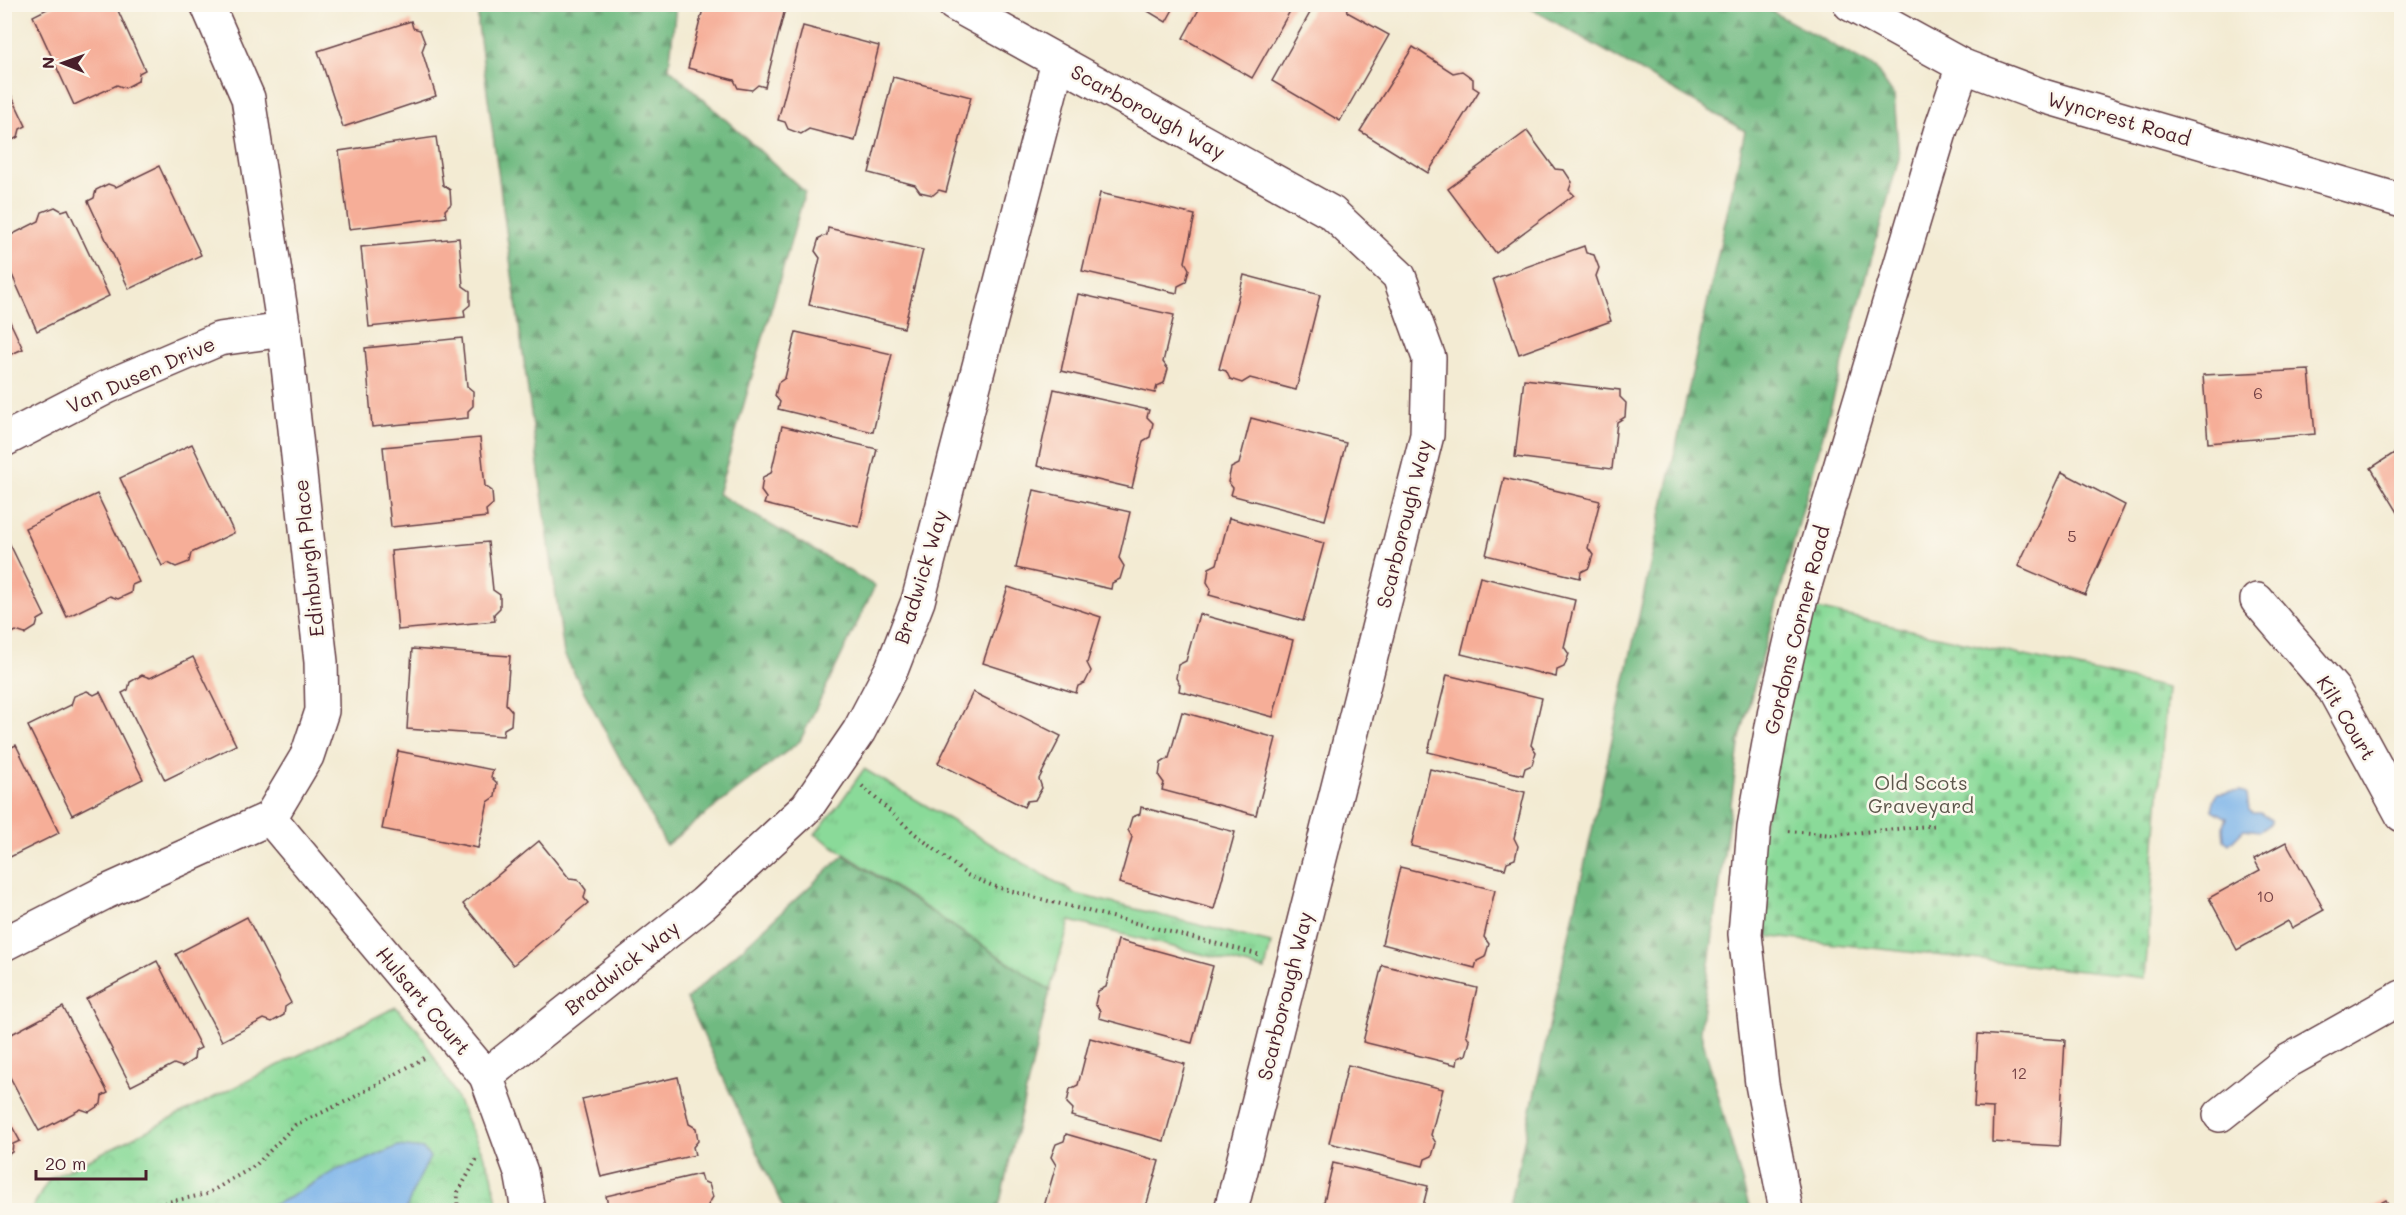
<svg xmlns="http://www.w3.org/2000/svg" width="2406" height="1215" font-family="Mali,sans-serif">
<style>
.grass{fill:url(#grass-tufts);stroke:#6a7c62;stroke-width:1.5}
.forest{fill:url(#forest-firs);stroke:#5c6c56;stroke-width:1.5}
.cemetery{fill:url(#cemetery-stones);stroke:#6a7c62;stroke-width:1.5}
.park{fill:url(#park-crowns);stroke:#6a7c62;stroke-width:1.5}
.water{fill:#79b2e9;stroke:#62688a;stroke-width:1.5}
.building{fill:#f6ae98}
.lines{fill:none;stroke-linecap:round;stroke-linejoin:round}
.street-casing{stroke:#633e44;stroke-width:36}
.secondary-casing{stroke:#633e44;stroke-width:36}
.path{stroke:#633e44;stroke-width:4;stroke-dasharray:1.5 4.5;stroke-linecap:butt}
.street{stroke:#fff;stroke-width:33}
.secondary{stroke:#fff;stroke-width:33}
.labels{text-anchor:middle;stroke-width:5;stroke-linejoin:round;paint-order:stroke}
.number-label{font-size:16px;fill:#754346}
.street-label{font-size:20px;fill:#4a1f2b;stroke:#fbf7ec}
.park-label{font-size:20px;fill:#5d574c;stroke:#fbf7ec}
</style>
<defs>
<pattern id="grass-tufts" width="24" height="20" patternUnits="userSpaceOnUse" patternTransform="scale(1.5)"><rect width="24" height="20" fill="#8ada99"/><path d="M3 7l-1-3M5 7V3M7 7l1-3M15 17l-1-3M17 17v-4M19 17l1-3" fill="none" stroke="#79bb84"/></pattern>
<pattern id="forest-firs" width="22" height="20" patternUnits="userSpaceOnUse" patternTransform="scale(1.5)"><rect width="22" height="20" fill="#6fba81"/><path d="M5 1l3.5 6h-7zM16 11l3.5 6h-7z" fill="#5d976a"/></pattern>
<pattern id="cemetery-stones" width="16" height="16" patternUnits="userSpaceOnUse" patternTransform="scale(1.5)"><rect width="16" height="16" fill="#8ada99"/><path d="M2 7V4a2 2 0 0 1 4 0v3zM10 15v-3a2 2 0 0 1 4 0v3z" fill="#79bb84"/></pattern>
<pattern id="park-crowns" width="20" height="18" patternUnits="userSpaceOnUse" patternTransform="scale(1.5)"><rect width="20" height="18" fill="#8ada99"/><path d="M2 6a3 3 0 1 1 6 0M12 15a3 3 0 1 1 6 0" fill="none" stroke="#79bb84"/></pattern>
</defs>
<rect width="100%" height="100%" fill="#fbf7ec"/>
<filter id="ink" filterUnits="userSpaceOnUse"><feTurbulence type="fractalNoise" baseFrequency=".0167" numOctaves="2"/><feDisplacementMap in="SourceGraphic" scale="12" xChannelSelector="R" yChannelSelector="G"/><feConvolveMatrix kernelMatrix="1 2 1 2 8 2 1 2 1" color-interpolation-filters="sRGB"/></filter>
<filter id="wash" filterUnits="userSpaceOnUse"><feTurbulence type="fractalNoise" baseFrequency=".008" numOctaves="4" result="noise"/><feDisplacementMap in="SourceGraphic" scale="24" xChannelSelector="R" yChannelSelector="G"/><feGaussianBlur stdDeviation="1.35" result="paint"/><feColorMatrix in="noise" values="0 0 0 0 0 0 0 0 0 0 0 0 0 0 0 0 0 1.4 0 .05"/><feComposite in="paint" operator="in"/></filter>
<g filter="url(#wash)">
<rect width="100%" height="100%" fill="#f3ebd3"/>
<!-- grass -->
<polygon class="grass" points="864,769 1076,894 1271,943 1265,970 1070,921 1050,990 815,834 840,803"/>
<!-- forest -->
<g class="forest">
<polygon points="478,5 676,5 669,68 805,192 718,494 875,586 800,741 666,845 564,654 478,25"/>
<polygon points="1525,5 1760,5 1875,68 1894,96 1899,158 1740,738 1700,1030 1750,1210 1515,1210 1511,1201 1745,131"/>
<polygon points="844,855 1050,990 998,1210 784,1210 687,999"/>
</g>
<!-- cemetery -->
<polygon class="cemetery" points="1799,605 2167,688 2145,978 1745,934"/>
<!-- park -->
<polygon class="park" points="396,1007 419,1031 452,1088 492,1174 498,1210 31,1210 49,1179"/>
<!-- water -->
<g class="water">
<polygon points="2241,791 2247,795 2249,810 2252,813 2260,813 2271,820 2271,823 2260,831 2244,829 2229,844 2224,840 2223,827 2227,818 2213,810 2213,800 2217,794"/>
<polygon points="398,1146 423,1149 430,1157 413,1191 406,1210 262,1210 290,1197 336,1170 359,1163"/>
</g>
<g id="blocks">
<!-- building -->
<g class="building">
<polygon points="57,4 115,4 145,70 139,73 138,81 125,88 117,85 74,105 33,16"/>
<polygon points="1136,4 1176,4 1166,22"/>
<polygon points="1202,4 1294,4 1252,78 1183,38"/>
<polygon points="1315,4 1346,4 1347,12 1389,35 1340,121 1272,81"/>
<polygon points="704,5 786,5 765,87 758,85 752,90 738,88 734,80 688,68"/>
<polygon points="411,21 413,28 420,30 425,43 422,51 436,96 343,127 318,51"/>
<polygon points="803,26 879,46 855,141 809,129 801,134 788,129 785,122 778,120"/>
<polygon points="1413,47 1453,73 1462,71 1473,79 1473,87 1479,91 1428,173 1360,131"/>
<polygon points="893,77 971,97 946,192 939,190 933,195 920,192 915,185 869,173"/>
<polygon points="4,80 26,126 20,129 18,137 6,144 4,143"/>
<polygon points="1527,131 1555,169 1564,170 1572,182 1569,190 1574,195 1496,253 1448,189"/>
<polygon points="436,137 443,185 450,190 451,204 445,210 446,217 349,229 339,151"/>
<polygon points="159,166 201,255 129,289 88,201 94,198 96,190 108,184 116,187"/>
<polygon points="1100,193 1195,215 1185,262 1189,269 1186,282 1178,286 1177,293 1082,271"/>
<polygon points="55,207 62,211 68,209 109,296 37,331 5,259 5,238 39,221 42,212"/>
<polygon points="828,228 923,250 904,328 809,305 820,258 815,251 819,238 827,235"/>
<polygon points="459,238 463,286 470,291 470,305 464,310 465,317 369,327 361,247"/>
<polygon points="1584,246 1586,253 1594,255 1599,268 1596,276 1611,321 1519,354 1493,279"/>
<polygon points="1244,275 1320,295 1296,390 1250,378 1242,383 1230,379 1226,371 1219,369"/>
<polygon points="1078,294 1174,315 1163,362 1168,369 1164,383 1157,386 1155,393 1061,371"/>
<polygon points="4,309 23,349 4,357"/>
<polygon points="796,332 892,354 873,432 778,409 780,402 775,396 778,383 785,378"/>
<polygon points="462,338 467,386 473,391 473,406 468,411 468,418 372,427 365,348"/>
<polygon points="2309,370 2315,434 2208,443 2203,375"/>
<polygon points="1524,379 1620,390 1620,397 1626,403 1625,417 1617,422 1612,469 1515,457"/>
<polygon points="1054,389 1149,410 1147,417 1153,423 1150,437 1143,441 1132,488 1037,466"/>
<polygon points="1251,418 1346,443 1325,520 1231,495 1233,488 1228,482 1231,468 1239,464"/>
<polygon points="782,426 877,449 859,527 764,504 766,498 761,491 763,477 771,473"/>
<polygon points="480,438 485,486 492,491 493,504 486,510 487,517 391,527 383,447"/>
<polygon points="192,444 234,533 191,553 189,562 176,567 168,563 162,566 120,478"/>
<polygon points="2402,448 2402,519 2371,468"/>
<polygon points="2062,472 2125,505 2085,595 2018,566"/>
<polygon points="1504,478 1600,501 1588,548 1593,555 1589,568 1581,572 1580,578 1486,555"/>
<polygon points="1034,490 1130,512 1119,558 1124,566 1120,579 1112,583 1111,589 1016,568"/>
<polygon points="97,494 139,582 132,585 131,593 118,599 110,596 67,617 25,528"/>
<polygon points="1229,518 1324,543 1303,621 1209,595 1211,589 1207,582 1209,568 1217,564"/>
<polygon points="4,532 45,616 38,620 36,627 25,634 16,631 4,637"/>
<polygon points="488,542 493,590 500,595 500,608 494,614 495,621 398,630 391,551"/>
<polygon points="1480,577 1575,600 1564,647 1569,654 1564,667 1557,670 1556,677 1461,654"/>
<polygon points="1008,587 1101,617 1087,663 1091,671 1085,683 1078,686 1076,693 983,663"/>
<polygon points="1199,614 1293,640 1273,717 1179,691 1180,685 1176,678 1178,665 1186,661"/>
<polygon points="412,649 510,656 506,704 512,711 511,725 504,729 503,736 407,729"/>
<polygon points="193,657 236,745 165,780 122,693 128,690 130,682 142,675 150,678"/>
<polygon points="1447,675 1542,698 1531,745 1536,752 1532,765 1525,768 1523,775 1428,752"/>
<polygon points="87,691 94,695 100,692 143,779 72,815 28,726 71,705 74,696"/>
<polygon points="973,692 1061,736 1039,779 1042,788 1035,800 1027,801 1024,807 938,763"/>
<polygon points="1182,712 1276,738 1256,815 1162,790 1164,783 1159,776 1161,763 1169,758"/>
<polygon points="16,745 59,833 4,860 4,746 10,748"/>
<polygon points="398,751 493,770 491,777 497,783 495,797 488,802 478,848 382,829"/>
<polygon points="1430,769 1525,792 1514,838 1518,846 1515,859 1507,862 1505,869 1411,846"/>
<polygon points="1141,807 1235,832 1214,909 1119,883 1132,837 1128,830 1132,817 1140,814"/>
<polygon points="539,841 569,878 578,879 586,890 584,898 588,903 513,965 463,904"/>
<polygon points="2286,842 2324,910 2292,928 2288,921 2237,950 2209,898 2260,870 2254,859"/>
<polygon points="1400,867 1495,890 1484,937 1489,944 1485,957 1477,961 1475,968 1382,944"/>
<polygon points="247,917 291,1003 285,1007 284,1015 272,1022 264,1019 222,1041 176,954"/>
<polygon points="1118,940 1213,966 1192,1043 1099,1018 1100,1011 1095,1004 1098,991 1106,987"/>
<polygon points="157,961 201,1048 195,1051 194,1059 182,1067 174,1064 131,1086 86,999"/>
<polygon points="1382,965 1477,988 1466,1034 1470,1041 1466,1055 1458,1058 1457,1065 1363,1042"/>
<polygon points="63,1007 108,1093 102,1096 101,1104 89,1112 81,1109 39,1131 4,1066 4,1038"/>
<polygon points="1978,1034 2065,1040 2059,1146 1992,1142 1993,1108 1974,1107"/>
<polygon points="1090,1038 1185,1064 1164,1141 1071,1116 1073,1109 1067,1103 1070,1089 1078,1085"/>
<polygon points="1348,1065 1443,1089 1431,1135 1436,1143 1432,1156 1425,1159 1423,1166 1329,1143"/>
<polygon points="678,1077 689,1124 696,1128 698,1141 693,1147 695,1155 601,1177 582,1099"/>
<polygon points="4,1112 20,1141 13,1144 12,1152 4,1157"/>
<polygon points="1066,1134 1159,1161 1145,1210 1043,1210 1056,1165 1051,1157 1056,1144 1064,1141"/>
<polygon points="1333,1163 1428,1186 1422,1210 1322,1210"/>
<polygon points="700,1174 702,1181 709,1184 713,1197 708,1205 710,1210 609,1210 606,1196"/>
<polygon points="2386,1200 2391,1210 2368,1210"/>
</g>
</g>
</g>
<g filter="url(#ink)">
<use href="#blocks" fill-opacity="0" stroke="#633e44" stroke-width="1.5"/>
<g class="lines">
<defs>
<g id="street">
<polyline points="954,4 1332,213 1399,276 1429,358 1427,435 1231,1210"/>
<polyline points="4,440 107,387 219,339 284,330"/>
<polyline points="2257,600 2334,690 2402,815"/>
<polyline points="270,818 486,1076 521,1172 528,1210"/>
<polyline points="4,944 106,892 270,818 307,756 322,711 321,662 284,330 248,98 207,4"/>
<polyline points="486,1076 704,903 807,807 859,731 892,668 918,601 1058,62"/>
<polyline points="2220,1115 2288,1061 2402,997"/>
</g>
<g id="secondary">
<polyline points="1850,4 1963,66 2043,96 2402,201"/>
<polyline points="1786,1210 1762,1084 1745,934 1754,827 1775,710 1799,605 1941,129 1963,66"/>
</g>
</defs>
<!-- street casing -->
<use href="#street" class="street-casing"/>
<!-- secondary casing -->
<use href="#secondary" class="secondary-casing"/>
<!-- path -->
<g class="path">
<polyline points="862,786 914,833 967,875 993,886 1033,897 1261,955"/>
<polyline points="1789,831 1832,835 1938,825"/>
<polyline points="129,1210 207,1194 256,1165 295,1125 349,1100 426,1057"/>
<polyline points="457,1210 458,1192 478,1157"/>
</g>
<!-- street -->
<use href="#street" class="street"/>
<!-- secondary -->
<use href="#secondary" class="secondary"/>
</g>
</g>
<g class="labels">
<!-- number labels -->
<g class="number-label">
<text x="2258" y="399">6</text>
<text x="2072" y="542">5</text>
<text x="2265" y="902">10</text>
<text x="2019" y="1079">12</text>
</g>
<!-- street labels -->
<g class="street-label">
<text transform="translate(1148 112) rotate(29)" y="7">Scarborough Way</text>
<text transform="translate(2119 119) rotate(16)" y="7">Wyncrest Road</text>
<text transform="translate(141 375) rotate(-24)" y="7">Van Dusen Drive</text>
<text transform="translate(1404 524) rotate(-76)" y="7">Scarborough Way</text>
<text transform="translate(309 558) rotate(-96)" y="7">Edinburgh Place</text>
<text transform="translate(921 577) rotate(-73)" y="7">Bradwick Way</text>
<text transform="translate(1797 630) rotate(-76)" y="7">Gordons Corner Road</text>
<text transform="translate(2346 718) rotate(59)" y="7">Kilt Court</text>
<text transform="translate(622 968) rotate(-38)" y="7">Bradwick Way</text>
<text transform="translate(1285 996) rotate(-76)" y="7">Scarborough Way</text>
<text transform="translate(423 1001) rotate(50)" y="7">Hulsart Court</text>
</g>
<!-- park labels -->
<g class="park-label">
<text x="1921" y="790">Old Scots<tspan x="1921" dy="23">Graveyard</tspan></text>
</g>
</g>
<!-- margin -->
<rect width="2406" height="1215" fill="none" stroke="#fbf7ec" stroke-width="24"/>
<!-- north arrow -->
<g transform="translate(63 63) rotate(271)" stroke="#fbf7ec" stroke-width="4.5" paint-order="stroke">
<path d="M0-4.5L10 22L0 15L-10 22Z" fill="#4a1f2b"/>
<text y="-9" font-size="16" font-weight="bold" text-anchor="middle" fill="#4a1f2b">N</text>
</g>
<!-- scale -->
<path d="M36 1170v9h110v-9" fill="none" stroke="#4a1f2b" stroke-width="3"/>
<text x="45" y="1170" font-size="18" fill="#4a1f2b" stroke="#fbf7ec" stroke-width="4.5" paint-order="stroke">20 m</text>
</svg>
